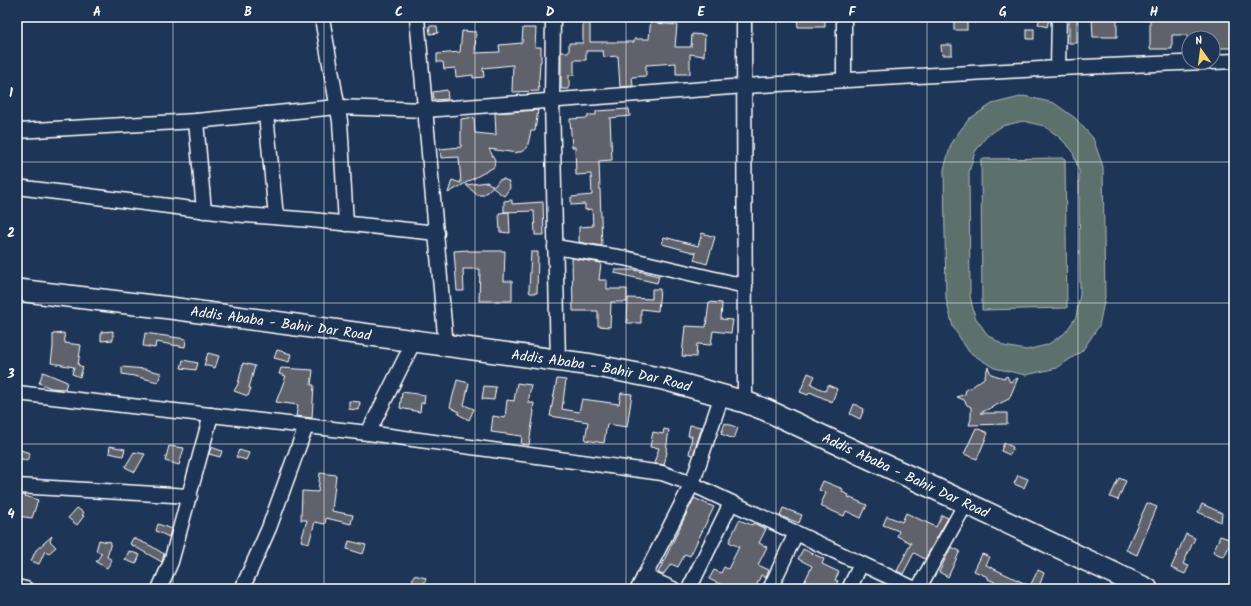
<svg xmlns="http://www.w3.org/2000/svg" width="1251" height="606" font-family="Kalam,sans-serif">
<style>
.green{fill:#5b706c;stroke:#adb8b6;fill-rule:evenodd}
.building{fill:#5f626a;stroke:#fff}
.lines{fill:none;stroke-linecap:round;stroke-linejoin:round}
.minor-casing{stroke:#fff;stroke-width:17}
.highway-casing{stroke:#fff;stroke-width:24}
.minor{stroke:#1d3557;stroke-width:14}
.highway{stroke:#1d3557;stroke-width:21}
.grid{fill:none;stroke:#fff;stroke-width:1;stroke-opacity:0.55}
.labels{text-anchor:middle;stroke-width:3;stroke-linejoin:round;paint-order:stroke}
.street-label{font-size:14px;fill:#fff;stroke:#1d3557}
.neatline{fill:none;stroke:#fff;stroke-width:1.5}
.grid-label{font-size:13px;text-anchor:middle;font-weight:bold;fill:#fff}
</style>
<rect width="100%" height="100%" fill="#1d3557"/>
<filter id="ink" filterUnits="userSpaceOnUse"><feTurbulence type="fractalNoise" baseFrequency=".025" numOctaves="2"/><feDisplacementMap in="SourceGraphic" scale="8" xChannelSelector="R" yChannelSelector="G"/><feConvolveMatrix kernelMatrix="1 2 1 2 8 2 1 2 1" color-interpolation-filters="sRGB"/></filter>
<g filter="url(#ink)">
<!-- green -->
<g class="green">
<path d="M1024,96L1054,103L1075,118L1093,138L1103,167L1105,297L1099,326L1082,351L1057,368L1026,375L994,368L969,352L953,327L946,299L944,169L952,141L969,119L992,104ZM1023,121L1044,126L1058,136L1072,150L1079,171L1080,294L1076,317L1065,333L1047,345L1026,350L1004,346L987,334L975,317L970,296L969,172L975,152L986,137L1002,126Z"/>
<polygon points="1065,158 1067,308 982,310 981,159"/>
</g>
<!-- building -->
<g class="building">
<polygon points="651,17 658,17 657,23 677,25 675,47 691,47 692,34 705,35 704,56 690,54 690,74 676,74 676,63 646,65 646,76 632,77 633,86 620,87 618,56 604,57 603,51 586,51 586,60 574,60 574,75 569,75 569,89 561,89 561,52 569,52 569,43 583,43 583,19 590,19 590,42 634,42 634,39 649,39"/>
<polygon points="797,17 825,17 825,27 798,27"/>
<polygon points="1040,17 1049,19 1047,27 1038,24"/>
<rect x="1069" y="17" width="8" height="26"/>
<polygon points="1117,17 1117,37 1093,37 1092,18"/>
<polygon points="1150,17 1231,17 1231,48 1213,48 1213,38 1187,38 1187,35 1172,35 1172,49 1150,49"/>
<rect x="954" y="20" width="13" height="10"/>
<polygon points="429,26 437,26 438,33 430,34"/>
<polygon points="523,28 536,28 535,47 541,47 541,62 540,62 539,80 538,80 539,91 512,92 513,65 483,68 484,77 473,78 473,75 456,77 455,68 444,69 443,62 437,62 437,54 460,52 462,31 476,32 475,53 500,52 499,45 522,43"/>
<rect x="1027" y="29" width="7" height="10"/>
<polygon points="941,45 952,45 952,55 942,55"/>
<polygon points="447,90 448,99 434,100 433,92"/>
<polygon points="629,109 630,116 610,118 612,160 599,161 602,246 579,242 579,227 593,226 592,209 585,210 585,204 571,205 571,197 592,195 591,174 576,175 575,147 572,147 570,119 588,118 588,115 596,115 596,111"/>
<polygon points="538,110 535,131 531,131 527,148 521,152 517,152 517,153 489,149 495,160 494,167 448,193 452,180 461,183 459,157 441,158 440,149 461,147 461,119 474,117 475,133 496,135 495,113"/>
<polygon points="504,179 509,182 510,188 504,196 493,188 499,180"/>
<polygon points="487,182 493,186 484,195 477,195 466,185"/>
<polygon points="512,200 512,204 543,202 544,235 535,235 534,211 504,212 504,201"/>
<polygon points="509,212 510,233 500,232 499,213"/>
<polygon points="702,233 715,237 707,264 694,260 696,253 662,244 664,237 698,246"/>
<polygon points="468,250 468,251 505,251 504,281 512,281 512,301 479,301 480,269 463,269 464,291 457,291 454,251"/>
<polygon points="531,252 538,252 537,293 530,293 529,290"/>
<polygon points="572,258 601,263 599,280 607,280 607,289 627,289 627,302 611,302 610,327 598,326 598,311 573,311"/>
<polygon points="615,270 634,270 659,276 657,283 615,273"/>
<polygon points="652,289 660,289 658,311 641,309 641,323 627,323 628,298 652,299"/>
<polygon points="709,302 722,303 721,319 733,320 731,333 713,331 711,345 697,344 696,357 682,356 685,326 706,327"/>
<polygon points="113,331 113,340 101,341 101,332"/>
<polygon points="64,333 65,343 81,345 78,365 83,367 80,377 72,374 74,367 51,363 53,347 53,334"/>
<polygon points="145,333 186,339 185,347 156,342 155,348 143,346"/>
<polygon points="277,350 291,354 289,362 274,358"/>
<polygon points="208,353 219,356 215,368 204,365"/>
<polygon points="183,360 198,363 196,370 181,368"/>
<polygon points="243,363 255,366 249,388 251,388 248,396 234,391 238,384"/>
<polygon points="122,367 145,369 161,373 158,382 134,376 122,374"/>
<polygon points="988,367 991,374 1004,378 1007,376 1010,382 1018,378 1009,399 980,413 1007,413 1007,424 969,425 971,419 971,407 967,405 964,400 957,397 965,394 966,389 972,387 984,378"/>
<polygon points="281,368 313,370 311,385 314,385 312,418 296,416 298,405 276,402 286,376 279,374"/>
<polygon points="43,372 67,382 65,389 51,388 39,383"/>
<polygon points="808,373 815,376 811,384 825,391 828,385 837,389 832,402 810,392 808,395 800,392"/>
<polygon points="557,379 566,380 562,409 579,412 582,399 619,404 621,393 632,394 627,427 607,424 604,443 585,440 588,422 550,416"/>
<polygon points="457,380 469,383 464,405 474,409 469,420 458,414 459,412 450,407"/>
<polygon points="517,383 531,385 528,403 534,403 533,410 534,411 529,445 521,444 522,436 491,432 493,416 505,418 507,400 514,401"/>
<polygon points="484,386 496,387 494,400 482,399"/>
<polygon points="402,392 425,395 424,403 421,403 420,412 400,408"/>
<polygon points="349,401 360,402 359,410 349,409"/>
<polygon points="854,404 864,409 860,419 850,414"/>
<polygon points="725,423 738,428 734,439 721,434"/>
<polygon points="690,425 702,427 693,455 689,454 692,436 688,436"/>
<polygon points="976,428 988,433 977,459 964,454"/>
<polygon points="664,429 669,430 666,451 667,452 664,465 654,463 659,448 650,447 653,432 663,434"/>
<polygon points="1004,443 1013,447 1010,455 1001,451"/>
<polygon points="110,446 125,449 123,456 109,453"/>
<polygon points="169,446 184,448 179,465 165,461"/>
<polygon points="211,447 222,451 220,457 209,454"/>
<polygon points="17,449 30,453 27,461 17,457"/>
<polygon points="239,450 249,453 246,460 236,457"/>
<polygon points="134,452 145,454 135,472 125,467"/>
<polygon points="320,473 336,475 332,511 353,515 351,524 326,518 325,524 315,522 309,543 301,541 307,520 301,520 302,491 318,492"/>
<polygon points="1018,475 1028,479 1024,488 1014,484"/>
<polygon points="1119,478 1126,481 1118,500 1110,497"/>
<polygon points="823,481 843,489 842,492 849,495 848,497 867,505 861,518 846,511 844,516 820,506 826,493 819,490"/>
<polygon points="17,495 26,495 25,496 38,500 32,518 17,516"/>
<polygon points="694,498 714,507 690,556 685,554 678,567 671,564 663,575 658,573"/>
<polygon points="1147,503 1157,507 1137,555 1126,550"/>
<polygon points="1202,504 1222,513 1221,522 1198,512"/>
<polygon points="77,508 84,513 82,515 84,516 77,525 68,518"/>
<polygon points="783,508 802,515 799,523 780,516"/>
<polygon points="906,513 936,527 942,515 948,518 925,559 914,553 903,574 897,571 911,543 897,536 899,531 883,525 887,516 902,522"/>
<polygon points="739,520 752,525 753,523 766,529 759,543 767,547 758,565 769,570 766,578 761,575 755,589 722,589 724,586 709,579 714,570 721,573 724,567 728,569 739,547 729,542"/>
<polygon points="158,524 171,529 169,537 156,531"/>
<polygon points="1186,534 1195,538 1183,564 1189,566 1185,574 1171,568"/>
<polygon points="52,536 50,541 56,547 48,554 45,551 39,564 31,561 36,550"/>
<polygon points="1220,536 1232,540 1224,557 1213,552"/>
<polygon points="133,538 151,546 164,554 162,562 130,544"/>
<polygon points="99,540 108,542 109,541 111,542 107,557 112,560 107,568 96,562 102,553 96,551"/>
<polygon points="349,541 366,545 363,554 347,549"/>
<polygon points="951,547 960,551 948,577 939,572"/>
<polygon points="803,549 824,559 822,564 839,572 835,580 838,581 834,589 827,589 819,585 817,589 801,589 812,566 798,559"/>
<polygon points="129,551 140,555 136,564 125,560"/>
<polygon points="982,554 990,557 986,565 1030,586 1038,570 1044,573 1038,589 1010,589 988,579 988,577 974,571"/>
<polygon points="414,575 426,578 423,589 410,589"/>
</g>
<g class="lines">
<defs>
<g id="minor">
<polyline points="417,17 446,346"/>
<polyline points="553,17 552,100 558,361"/>
<polyline points="744,17 745,402"/>
<polyline points="844,17 844,80"/>
<polyline points="323,24 340,121 346,224"/>
<polyline points="1213,62 1234,61"/>
<polyline points="1058,68 1059,17"/>
<polyline points="266,114 276,217"/>
<polyline points="196,121 204,211"/>
<polyline points="17,131 196,121 337,107 425,110 745,86 1058,68 1205,62"/>
<polyline points="17,187 232,214 312,220 437,233"/>
<polyline points="555,247 624,258 745,286"/>
<polyline points="17,393 368,433 662,473 692,484 915,589"/>
<polyline points="368,433 414,341"/>
<polyline points="17,486 190,496"/>
<polyline points="644,576 673,589"/>
<polyline points="17,587 26,589"/>
<polyline points="159,589 171,562 211,415"/>
<polyline points="242,589 269,528 306,426"/>
<polyline points="638,589 692,484 722,395"/>
<polyline points="689,589 731,503"/>
<polyline points="770,589 796,533"/>
<polyline points="849,589 861,564"/>
<polyline points="918,589 966,503"/>
</g>
<g id="highway">
<path id="s1" d="M17,290L170,308L592,365L663,379L745,402L766,410L966,503L1147,589"/>
</g>
</defs>
<!-- minor casing -->
<use href="#minor" class="minor-casing"/>
<!-- highway casing -->
<use href="#highway" class="highway-casing"/>
<!-- minor -->
<use href="#minor" class="minor"/>
<!-- highway -->
<use href="#highway" class="highway"/>
</g>
</g>
<!-- grid -->
<path class="grid" d="M173,17V589M324,17V589M475,17V589M626,17V589M776,17V589M927,17V589M1078,17V589M17,162H1234M17,303H1234M17,444H1234"/>
<g class="labels">
<!-- street labels -->
<g class="street-label">
<text dy="5" stroke="none"><textPath href="#s1" startOffset="266">Addis Ababa - Bahir Dar Road</textPath></text>
<text dy="5" stroke="none"><textPath href="#s1" startOffset="590">Addis Ababa - Bahir Dar Road</textPath></text>
<text dy="5" stroke="none"><textPath href="#s1" startOffset="914">Addis Ababa - Bahir Dar Road</textPath></text>
</g>
</g>
<!-- margin -->
<rect width="1251" height="606" fill="none" stroke="#1d3557" stroke-width="44"/>
<!-- north arrow -->
<g transform="translate(1201 50) rotate(346)"><circle r="19" fill="#1d3557" stroke="#77869a"/>
<path d="M0-3L7 15L0 10L-7 15Z" fill="#ffd166"/>
<text y="-6" font-size="11" font-weight="bold" text-anchor="middle" fill="#ffffff">N</text>
</g>
<rect x="22" y="22" width="1207" height="562" class="neatline"/>
<g class="grid-label">
<text x="97" y="16">A</text>
<text x="248" y="16">B</text>
<text x="399" y="16">C</text>
<text x="550" y="16">D</text>
<text x="701" y="16">E</text>
<text x="852" y="16">F</text>
<text x="1003" y="16">G</text>
<text x="1154" y="16">H</text>
<text x="11" y="97">1</text>
<text x="11" y="237">2</text>
<text x="11" y="378">3</text>
<text x="11" y="518">4</text>
</g>
</svg>
